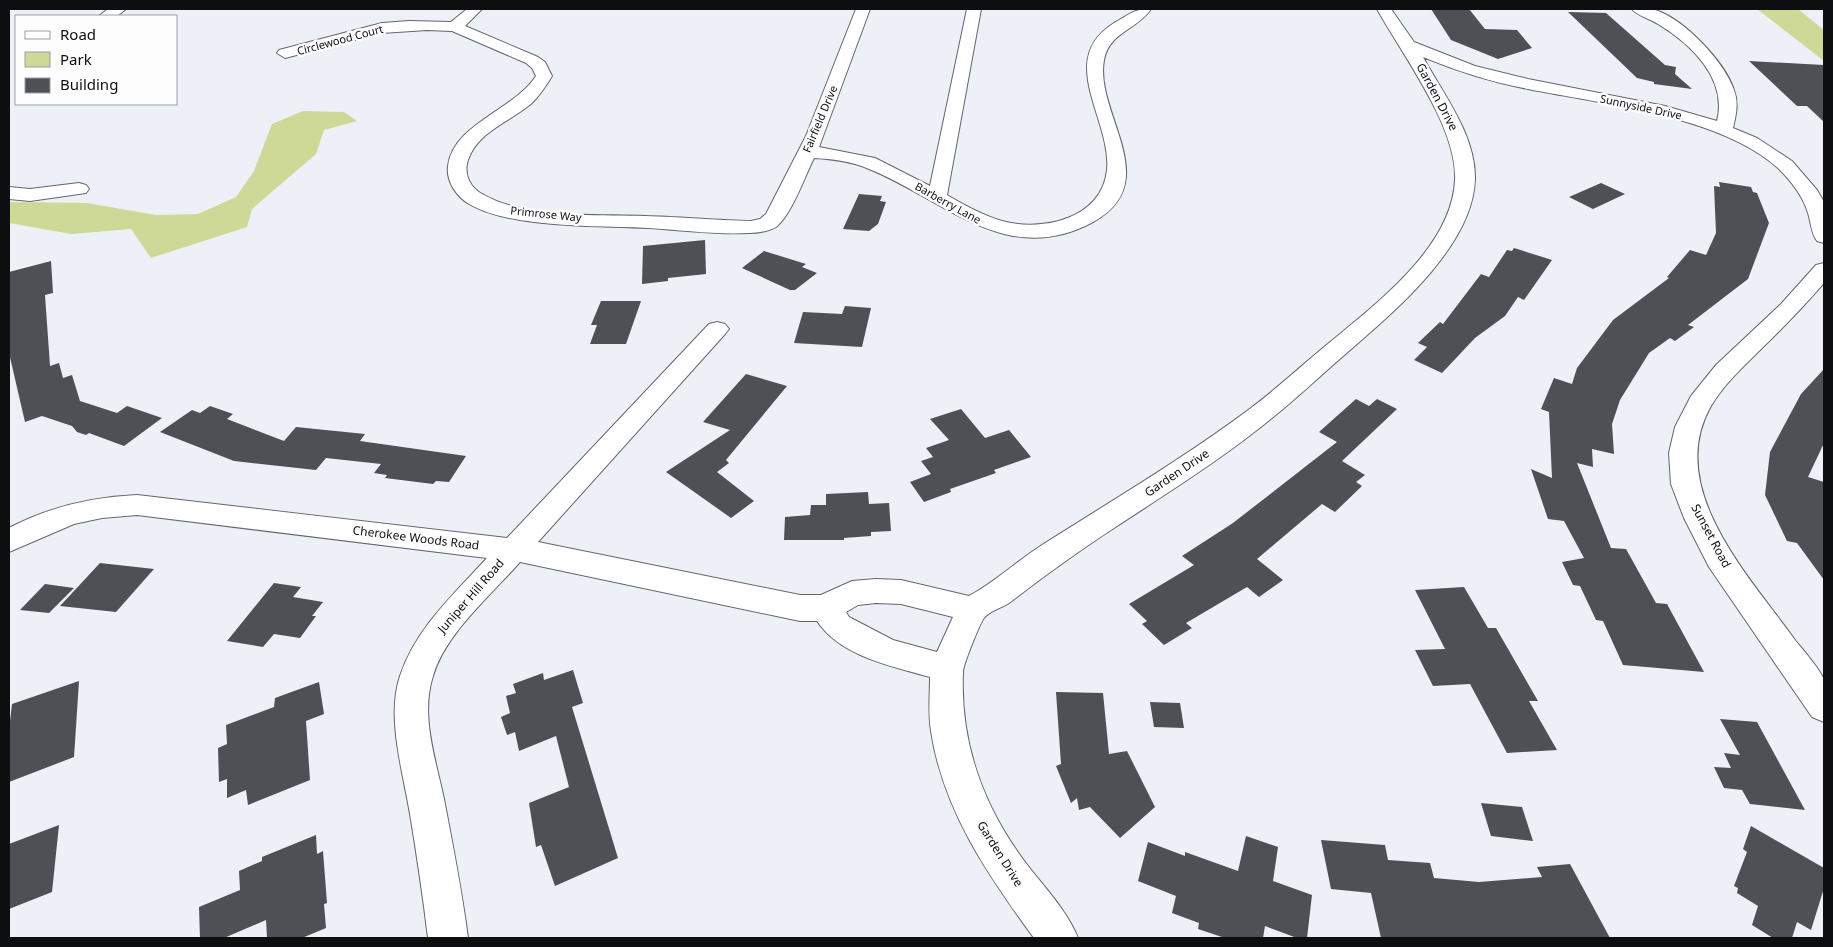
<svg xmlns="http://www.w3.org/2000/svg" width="1833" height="947" font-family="'Noto Sans',sans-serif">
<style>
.green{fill:#cfd997}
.building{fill:#4d5054}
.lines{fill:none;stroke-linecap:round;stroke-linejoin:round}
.minor-casing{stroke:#63666b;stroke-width:2}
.minor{fill:#fff;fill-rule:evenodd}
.labels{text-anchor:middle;stroke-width:5;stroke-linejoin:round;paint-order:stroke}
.far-street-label{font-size:11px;fill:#0d0e10;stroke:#fdfdfe}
.street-label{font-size:12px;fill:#0d0e10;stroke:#fdfdfe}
</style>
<rect width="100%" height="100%" fill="#edf0f6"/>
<!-- green -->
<g class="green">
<polygon points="1757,9 1798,9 1824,30 1824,61"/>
<polygon points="303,111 344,112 357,121 324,130 316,154 252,209 247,227 151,258 131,229 71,234 9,223 9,202 87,203 156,215 198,214 236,197 254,171 272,124"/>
</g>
<!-- building -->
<g class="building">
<polygon points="1431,9 1469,9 1485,29 1517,30 1532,48 1498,59 1451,40"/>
<polygon points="1568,12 1606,13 1665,65 1676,67 1675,74 1692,89 1654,84 1654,82 1637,78"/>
<polygon points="1749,61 1824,65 1824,122 1807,106 1797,106"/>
<polygon points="1719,182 1751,187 1753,192 1757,193 1769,223 1748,279 1688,325 1694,327 1675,341 1670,338 1649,353 1620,400 1612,424 1614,454 1592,449 1593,467 1577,463 1611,548 1626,549 1656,603 1667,604 1704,672 1623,665 1603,621 1596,620 1580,586 1573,585 1562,562 1584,558 1564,521 1548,519 1531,469 1552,478 1549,412 1541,409 1554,378 1572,384 1577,368 1613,320 1669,278 1667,277 1690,250 1706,255 1716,233 1714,186 1720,187"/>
<polygon points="1601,183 1625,194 1593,209 1569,197"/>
<polygon points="859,194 882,196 880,201 886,202 878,224 869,231 843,229"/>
<polygon points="705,240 706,274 668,278 668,281 642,284 643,246"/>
<polygon points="1514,248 1552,260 1524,300 1518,297 1505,316 1475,338 1442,373 1414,360 1427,347 1418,343 1440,322 1443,324 1481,274 1489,277 1507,250 1512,251"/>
<polygon points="764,251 806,264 802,267 817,273 795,290 790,290 742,268"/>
<polygon points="51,261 53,293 45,295 50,366 59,363 63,378 72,375 80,401 117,413 127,406 162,418 124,446 89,433 86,435 77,432 72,426 42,416 25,422 9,353 9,272"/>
<polygon points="601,301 641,301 626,344 590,344 597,325 591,325"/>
<polygon points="845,306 871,308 862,347 794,343 803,312 842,314"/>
<polygon points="1824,369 1824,443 1808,477 1824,482 1824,580 1797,543 1787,541 1765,495 1770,452 1801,394"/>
<polygon points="746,374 787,386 726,460 729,463 717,472 754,501 731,518 666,472 730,430 703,422"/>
<polygon points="1356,399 1369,406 1377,399 1397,409 1342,461 1365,475 1356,482 1362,486 1335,512 1322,504 1257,559 1283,580 1259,597 1247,587 1186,623 1192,628 1164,645 1142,624 1147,621 1129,604 1194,565 1182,556 1233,523 1337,442 1319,432"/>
<polygon points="210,406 233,414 227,419 284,441 296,427 365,434 360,441 466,456 449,482 436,481 433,484 385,478 387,475 374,473 381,464 326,458 316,470 234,461 160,432 192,410 200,413"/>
<polygon points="961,409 985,438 1009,430 1031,457 994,470 996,473 950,489 951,492 924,502 910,482 931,474 921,461 933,457 926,448 949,440 930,419"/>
<polygon points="868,492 869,504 889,503 891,531 871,532 871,536 844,538 844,540 784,540 785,517 810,515 811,505 826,505 826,494"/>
<polygon points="100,563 154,569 116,612 60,606"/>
<polygon points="274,583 301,587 293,597 323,602 312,616 316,616 300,638 274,634 263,647 227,641"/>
<polygon points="45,584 74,588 49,613 20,610"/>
<polygon points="1464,587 1488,628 1496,628 1538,701 1529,701 1557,750 1507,753 1470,684 1433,686 1415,650 1445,649 1415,590"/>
<polygon points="573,670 583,703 572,707 618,858 555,886 541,845 536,847 529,803 569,787 556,736 519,751 515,732 507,735 501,717 510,713 506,696 516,693 513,684 543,673 544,680"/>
<polygon points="79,681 74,757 9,782 9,730 12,704"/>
<polygon points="319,682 324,714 306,721 310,780 248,805 246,790 227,798 227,779 219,782 218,748 227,744 226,725 274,707 275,698"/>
<polygon points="1056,692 1103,693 1109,754 1127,751 1155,807 1120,838 1090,807 1079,810 1077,798 1071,803 1056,766 1061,764"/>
<polygon points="1150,702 1180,703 1184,728 1154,727"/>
<polygon points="1720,719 1757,722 1805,810 1750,804 1742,790 1724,788 1714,767 1731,768 1724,753 1740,755"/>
<polygon points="1481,803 1522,807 1533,841 1491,836"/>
<polygon points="59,825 52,892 9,909 9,844"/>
<polygon points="1751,826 1824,868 1824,888 1811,930 1797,922 1792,938 1773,938 1752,925 1758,906 1737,893 1738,888 1734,886 1747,852 1743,849"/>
<polygon points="316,835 317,854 323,851 327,903 324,904 326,928 302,938 267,938 266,920 224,938 200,938 199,907 240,890 239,871 262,861 262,857"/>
<polygon points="1246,836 1278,847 1273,881 1312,895 1307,938 1297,938 1265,926 1263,938 1225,938 1198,929 1199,923 1172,913 1176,896 1138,881 1148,842 1185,856 1185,852 1238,871"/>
<polygon points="1321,840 1385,845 1388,860 1430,863 1434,878 1479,882 1542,877 1537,867 1570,864 1610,938 1381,938 1371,893 1331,889"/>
</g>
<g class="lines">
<defs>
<g id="minor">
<polygon points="108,9 126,9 117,16 99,16"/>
<path d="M467,9H482L465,26L538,57L545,62L552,76C546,86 540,95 532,103C510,122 478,131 468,160C463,175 471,189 484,195C527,219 596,214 645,216C680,217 715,220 751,221L760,219L766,214L806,136L856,9H870L819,147L875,158L930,186L967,9H981L947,195C964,205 982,215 1002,221C1042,232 1102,219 1107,170C1112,120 1055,60 1114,23C1129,15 1134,8 1151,9C1137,30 1109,32 1104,60C1094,113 1166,182 1093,222C1006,269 944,199 869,169C851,161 832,159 814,158C805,176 791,216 776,227C770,231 757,233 750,233C716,235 681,230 648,228C610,226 572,227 534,222C512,219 488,215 469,204C456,196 446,181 448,166C453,124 514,110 536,76L532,68L526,63L452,31L427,30L382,33L285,58L277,53L279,50L382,23L409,21L451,22Z"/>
<path d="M1377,9H1391L1414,42L1475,66L1528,79L1665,106L1717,121C1728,79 1691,44 1658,24C1651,19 1637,16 1632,9C1637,9 1645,8 1651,9C1681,15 1725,62 1734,90C1739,103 1736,115 1733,128L1757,138L1792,161L1817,190L1824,202V243L1817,241C1811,233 1811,222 1808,213C1803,196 1791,181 1779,169C1722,116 1602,104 1528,89C1491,82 1457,71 1423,57C1443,94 1476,135 1475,179C1473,248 1390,315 1342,357C1319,377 1296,399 1272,418C1222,459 1167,493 1114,528C1077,552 1043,577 1009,603C1002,608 989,611 984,618C980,623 963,665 963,672C960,742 983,806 1025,862C1043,886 1067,910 1078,938H1034C988,875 943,810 931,731C928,714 930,695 930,677C891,666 840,656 817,621H800L520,562C491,595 445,634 433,676C420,716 436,760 444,799C453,846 462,891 468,938H428C423,897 417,856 410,814C403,772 386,717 400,676C416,628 454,594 487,558L137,515L102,518L74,524L9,552V528C49,507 92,497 137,495L507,538L709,324L717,322L725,324L729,329L725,334L538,542L800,595H821L852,581L876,579L901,580L969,596C995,582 1017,561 1042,545C1113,500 1184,458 1251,408C1278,388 1303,364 1329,343C1377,303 1452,247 1455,180C1458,128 1402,54 1377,9ZM876,603L901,604L953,617L937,652L893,640L849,617L846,612L858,605Z"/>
<polygon points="79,183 86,185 89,189 86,193 30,201 9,199 9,187 30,189"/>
<path d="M1824,263V283C1804,306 1783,328 1761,349C1744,366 1724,384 1711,406C1664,488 1750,577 1795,640C1803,650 1820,669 1824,680C1827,688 1825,713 1824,722L1812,717L1709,567L1684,518L1671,484L1669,453L1675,427L1691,396L1716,365L1781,304L1816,265Z"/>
</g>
</defs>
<!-- minor casing -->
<use href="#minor" class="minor-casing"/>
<!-- minor -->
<use href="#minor" class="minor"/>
</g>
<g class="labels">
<!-- far-street labels -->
<g class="far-street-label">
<text transform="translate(340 40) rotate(-15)" y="4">Circlewood Court</text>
<text transform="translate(1641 107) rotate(12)" y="4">Sunnyside Drive</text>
<text transform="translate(820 119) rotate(-67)" y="4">Fairfield Drive</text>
<text transform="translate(948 203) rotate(29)" y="4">Barberry Lane</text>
<text transform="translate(546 214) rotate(6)" y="4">Primrose Way</text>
</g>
<!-- street labels -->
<g class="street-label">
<text transform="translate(1437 97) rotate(62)" y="4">Garden Drive</text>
<text transform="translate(1177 473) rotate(-34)" y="4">Garden Drive</text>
<text transform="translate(1711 536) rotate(62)" y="4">Sunset Road</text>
<text transform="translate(416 538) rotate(7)" y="4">Cherokee Woods Road</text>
<text transform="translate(471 596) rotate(-49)" y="4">Juniper Hill Road</text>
<text transform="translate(1000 854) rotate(58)" y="4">Garden Drive</text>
</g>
</g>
<!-- border -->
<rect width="1833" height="947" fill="none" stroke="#0d0e10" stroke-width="20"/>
<!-- legend -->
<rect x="15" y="15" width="162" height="90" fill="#fdfdfe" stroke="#9d9d9f"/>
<rect x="25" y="31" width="25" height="8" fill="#ffffff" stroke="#9d9d9f"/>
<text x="60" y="40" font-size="15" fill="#0d0e10">Road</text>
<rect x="25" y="52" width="25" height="15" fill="#cfd997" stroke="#9d9d9f"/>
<text x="60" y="65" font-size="15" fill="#0d0e10">Park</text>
<rect x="25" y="78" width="25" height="15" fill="#4d5054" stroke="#9d9d9f"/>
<text x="60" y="90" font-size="15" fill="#0d0e10">Building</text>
</svg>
